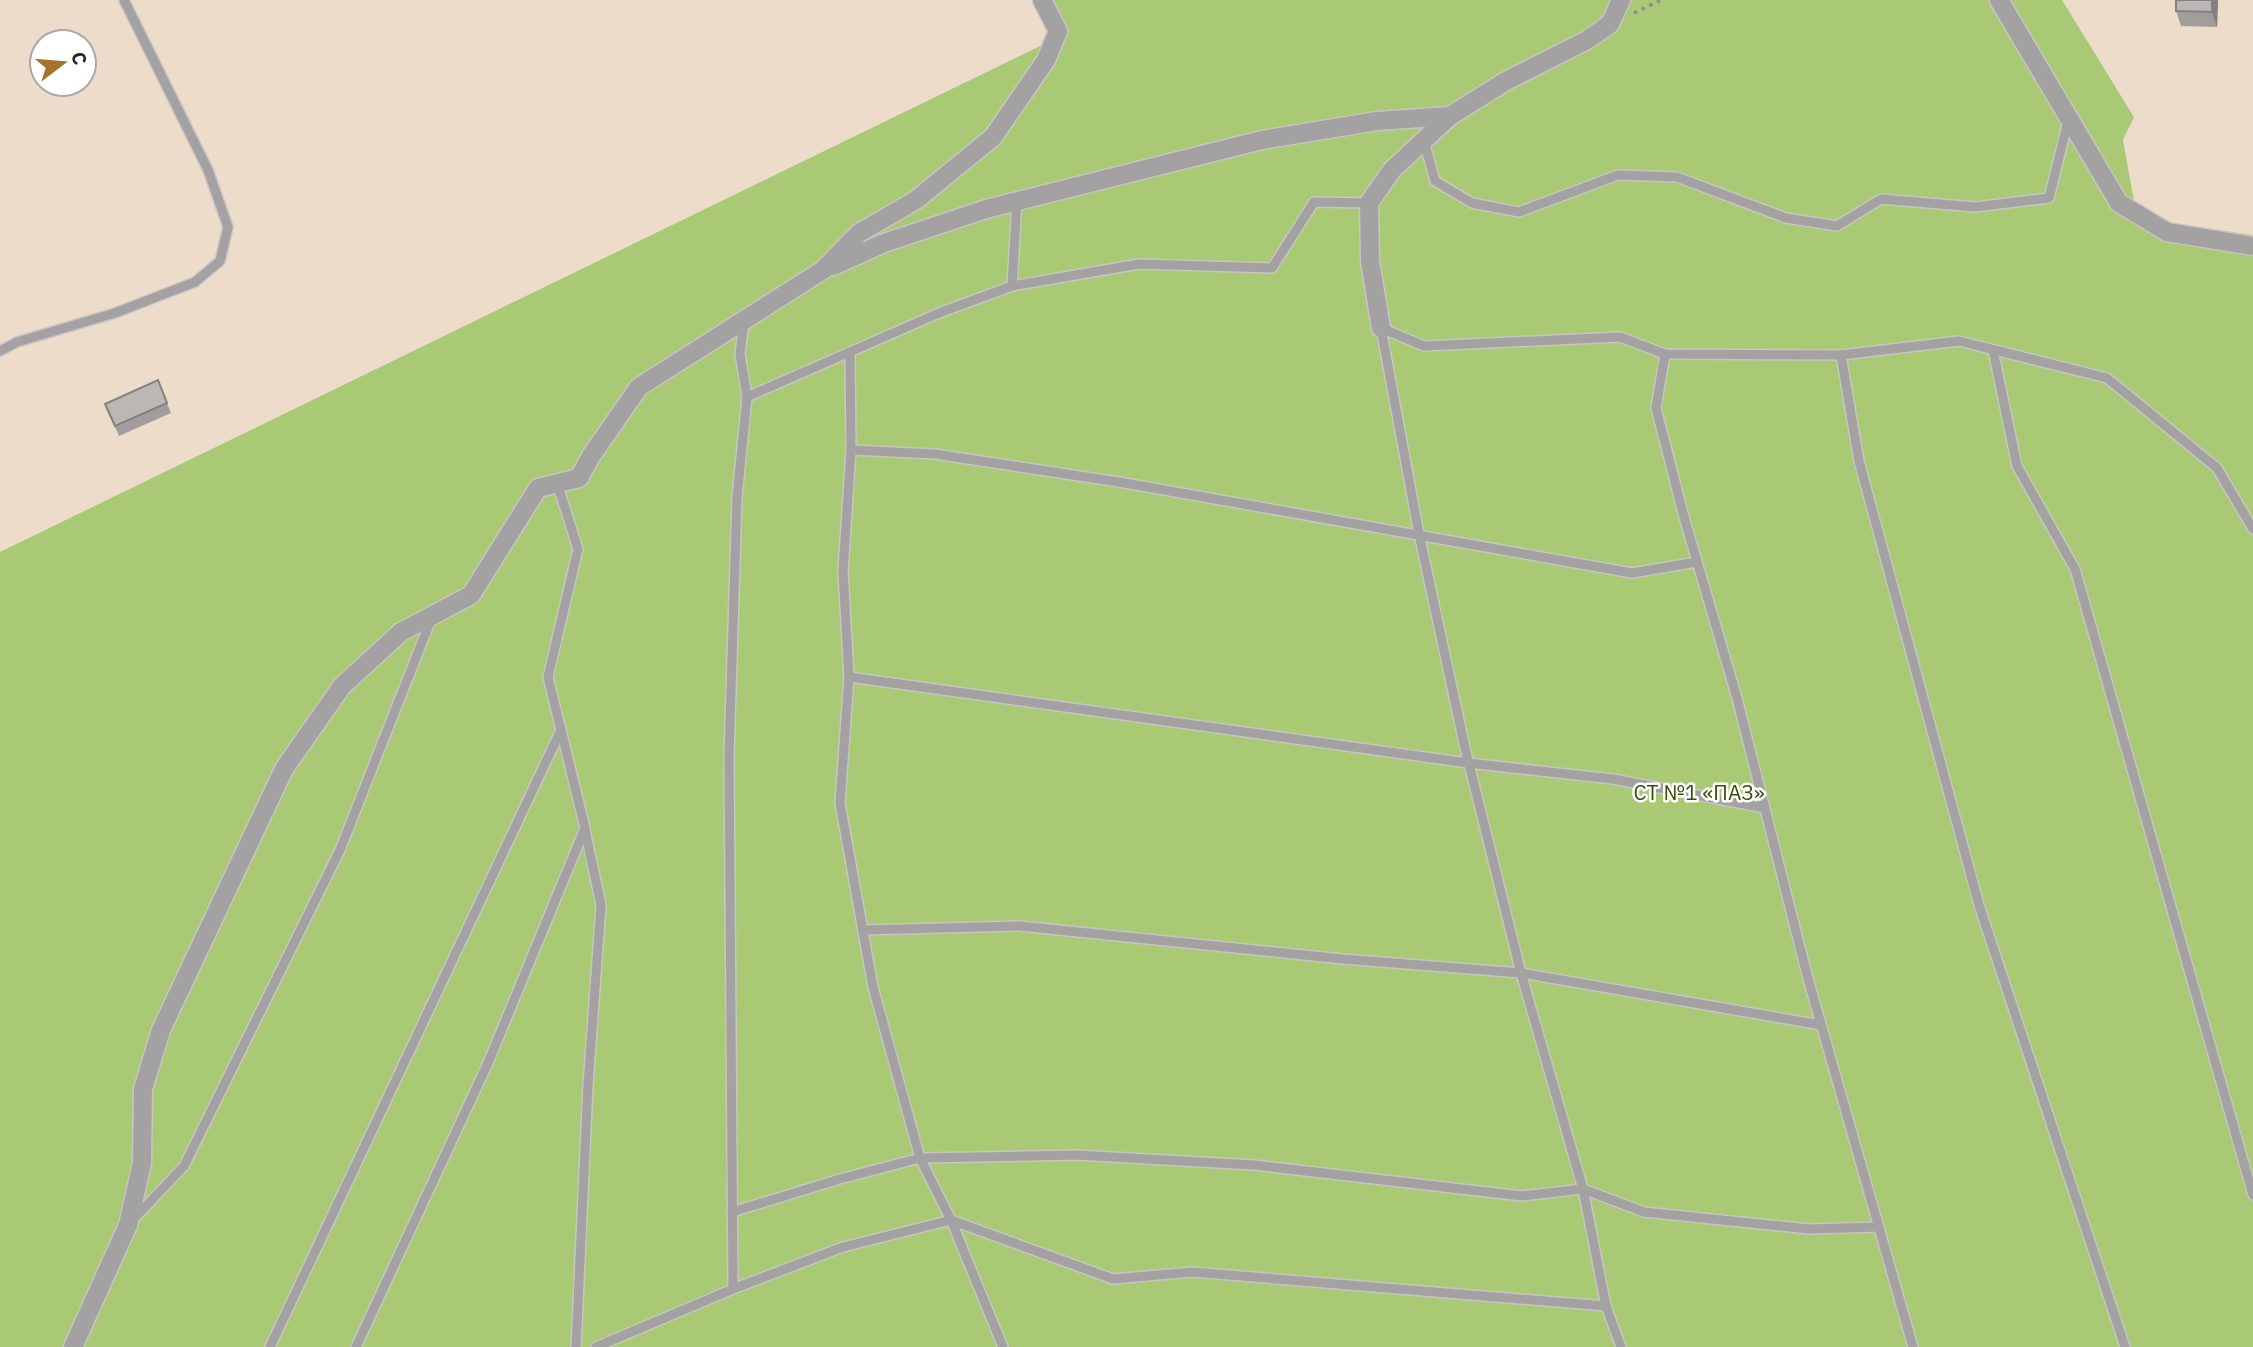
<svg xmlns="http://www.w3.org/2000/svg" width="2253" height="1347" font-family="'IBM Plex Sans',sans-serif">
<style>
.industrial{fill:#eddcca;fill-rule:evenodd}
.green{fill:#a9c974}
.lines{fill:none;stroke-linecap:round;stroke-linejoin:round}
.service-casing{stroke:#c8c5c2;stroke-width:12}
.minor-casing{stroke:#c8c5c2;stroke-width:21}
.path{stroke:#908e8b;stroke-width:3.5;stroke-dasharray:3.5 5;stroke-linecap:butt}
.service{stroke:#a3a1a1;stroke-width:9}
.minor{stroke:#a3a1a1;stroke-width:18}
.wall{fill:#a19d9c}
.shaded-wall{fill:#83807f}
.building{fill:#bbb7b5;stroke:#83807f;stroke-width:2}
.labels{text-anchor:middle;stroke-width:5;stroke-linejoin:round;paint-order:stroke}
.park-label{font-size:21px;fill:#394d06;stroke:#fff}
</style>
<rect width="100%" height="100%" fill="#ebe8e5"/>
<!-- industrial -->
<g class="industrial">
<path d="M0,0H1033L1048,29L1042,45L0,552ZM42,42H84V84H42Z"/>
<polygon points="2062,0 2253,0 2253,235 2169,223 2134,201 2123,140 2134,116"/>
</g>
<!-- green -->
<polygon class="green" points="1033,0 2062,0 2134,117 2123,140 2134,201 2169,223 2253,235 2253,1347 0,1347 0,552 1042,45 1048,29"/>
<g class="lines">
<defs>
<g id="service">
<polyline points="1424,141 1435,181 1472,203 1519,212 1618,175 1677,177 1786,218 1837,226 1881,199 1975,207 2049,198 2068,121"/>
<polyline points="1012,286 1017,201"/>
<polyline points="1381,328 1419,534 1465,748 1521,973 1583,1189 1606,1306 1621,1347"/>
<polyline points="1381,328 1424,346 1620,337 1665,354 1841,355 1959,341 2107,378 2217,468 2253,529"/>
<polyline points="1993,350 2017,466 2075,569 2253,1195"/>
<polyline points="0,351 17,342 115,313 195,282 220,261 228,227 208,170 124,0"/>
<polyline points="850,352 851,450 843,571 849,677 840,803 873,987 920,1158 951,1220 1003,1347"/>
<polyline points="1665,354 1656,408 1684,517 1737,698 1807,975 1913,1347"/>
<polyline points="1841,355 1859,461 1979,905 2125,1347"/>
<polyline points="747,397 939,313 1012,286 1139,264 1272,268 1314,202 1369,203"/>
<polyline points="851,450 935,454 1119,482 1632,573 1697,562"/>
<polyline points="849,677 1468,763 1613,779 1765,808"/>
<polyline points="863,930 1019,926 1343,959 1521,973 1821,1025"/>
<polyline points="732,1212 840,1179 920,1158 1077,1155 1254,1165 1522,1196 1583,1189 1644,1212 1809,1229 1879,1227"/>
<polyline points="132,1221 184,1166 340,850 432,617"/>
<polyline points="733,1289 729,757 737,497 747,397 740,354 744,322"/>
<polyline points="270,1347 560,732"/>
<polyline points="356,1347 488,1063 585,828 548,677 578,549 557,483"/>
<polyline points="576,1347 588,1085 601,905 585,830"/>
<polyline points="596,1347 733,1289 843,1247 951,1220 1113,1279 1192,1272 1606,1306"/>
</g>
<g id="minor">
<polyline points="1999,0 2119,203 2167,232 2253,246"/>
<polyline points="833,266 884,243 986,209 1262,140 1377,121 1450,116"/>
<polyline points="1381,328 1370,261 1369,203 1392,170 1450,116 1506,81 1587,40 1610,24 1621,0"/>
<polyline points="73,1347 128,1225 142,1163 143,1089 161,1030 284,769 342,686 401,632 471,595 538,488 579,478 591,456 639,387 823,270 859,233 916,200 993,137 1046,60 1058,31 1042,0"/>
</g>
</defs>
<!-- service casing -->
<use href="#service" class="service-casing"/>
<!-- minor casing -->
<use href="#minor" class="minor-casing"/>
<!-- path -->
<polyline class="path" points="1634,13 1661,0"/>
<!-- service -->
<use href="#service" class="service"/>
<!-- minor -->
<use href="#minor" class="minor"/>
</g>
<!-- wall -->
<g class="wall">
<polygon points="2218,0 2217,27 2181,26 2176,11"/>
<polygon points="167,403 171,413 119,436 105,404"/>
</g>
<!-- shaded-wall -->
<polygon class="shaded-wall" points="2212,0 2218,0 2217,27 2212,12"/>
<!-- building -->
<g class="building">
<polygon points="2176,0 2212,0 2212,12 2176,11"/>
<polygon points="158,380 167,403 115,426 105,404"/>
</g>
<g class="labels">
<!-- park labels -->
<g class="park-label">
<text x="1699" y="800">СТ №1 «ПАЗ»</text>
</g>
</g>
<!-- north arrow -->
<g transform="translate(63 63) rotate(74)"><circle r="33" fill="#ffffff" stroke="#a9a8a7" stroke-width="2"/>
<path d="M0-5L12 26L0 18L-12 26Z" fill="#a57329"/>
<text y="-10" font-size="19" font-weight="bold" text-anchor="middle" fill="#272624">С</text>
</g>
</svg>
